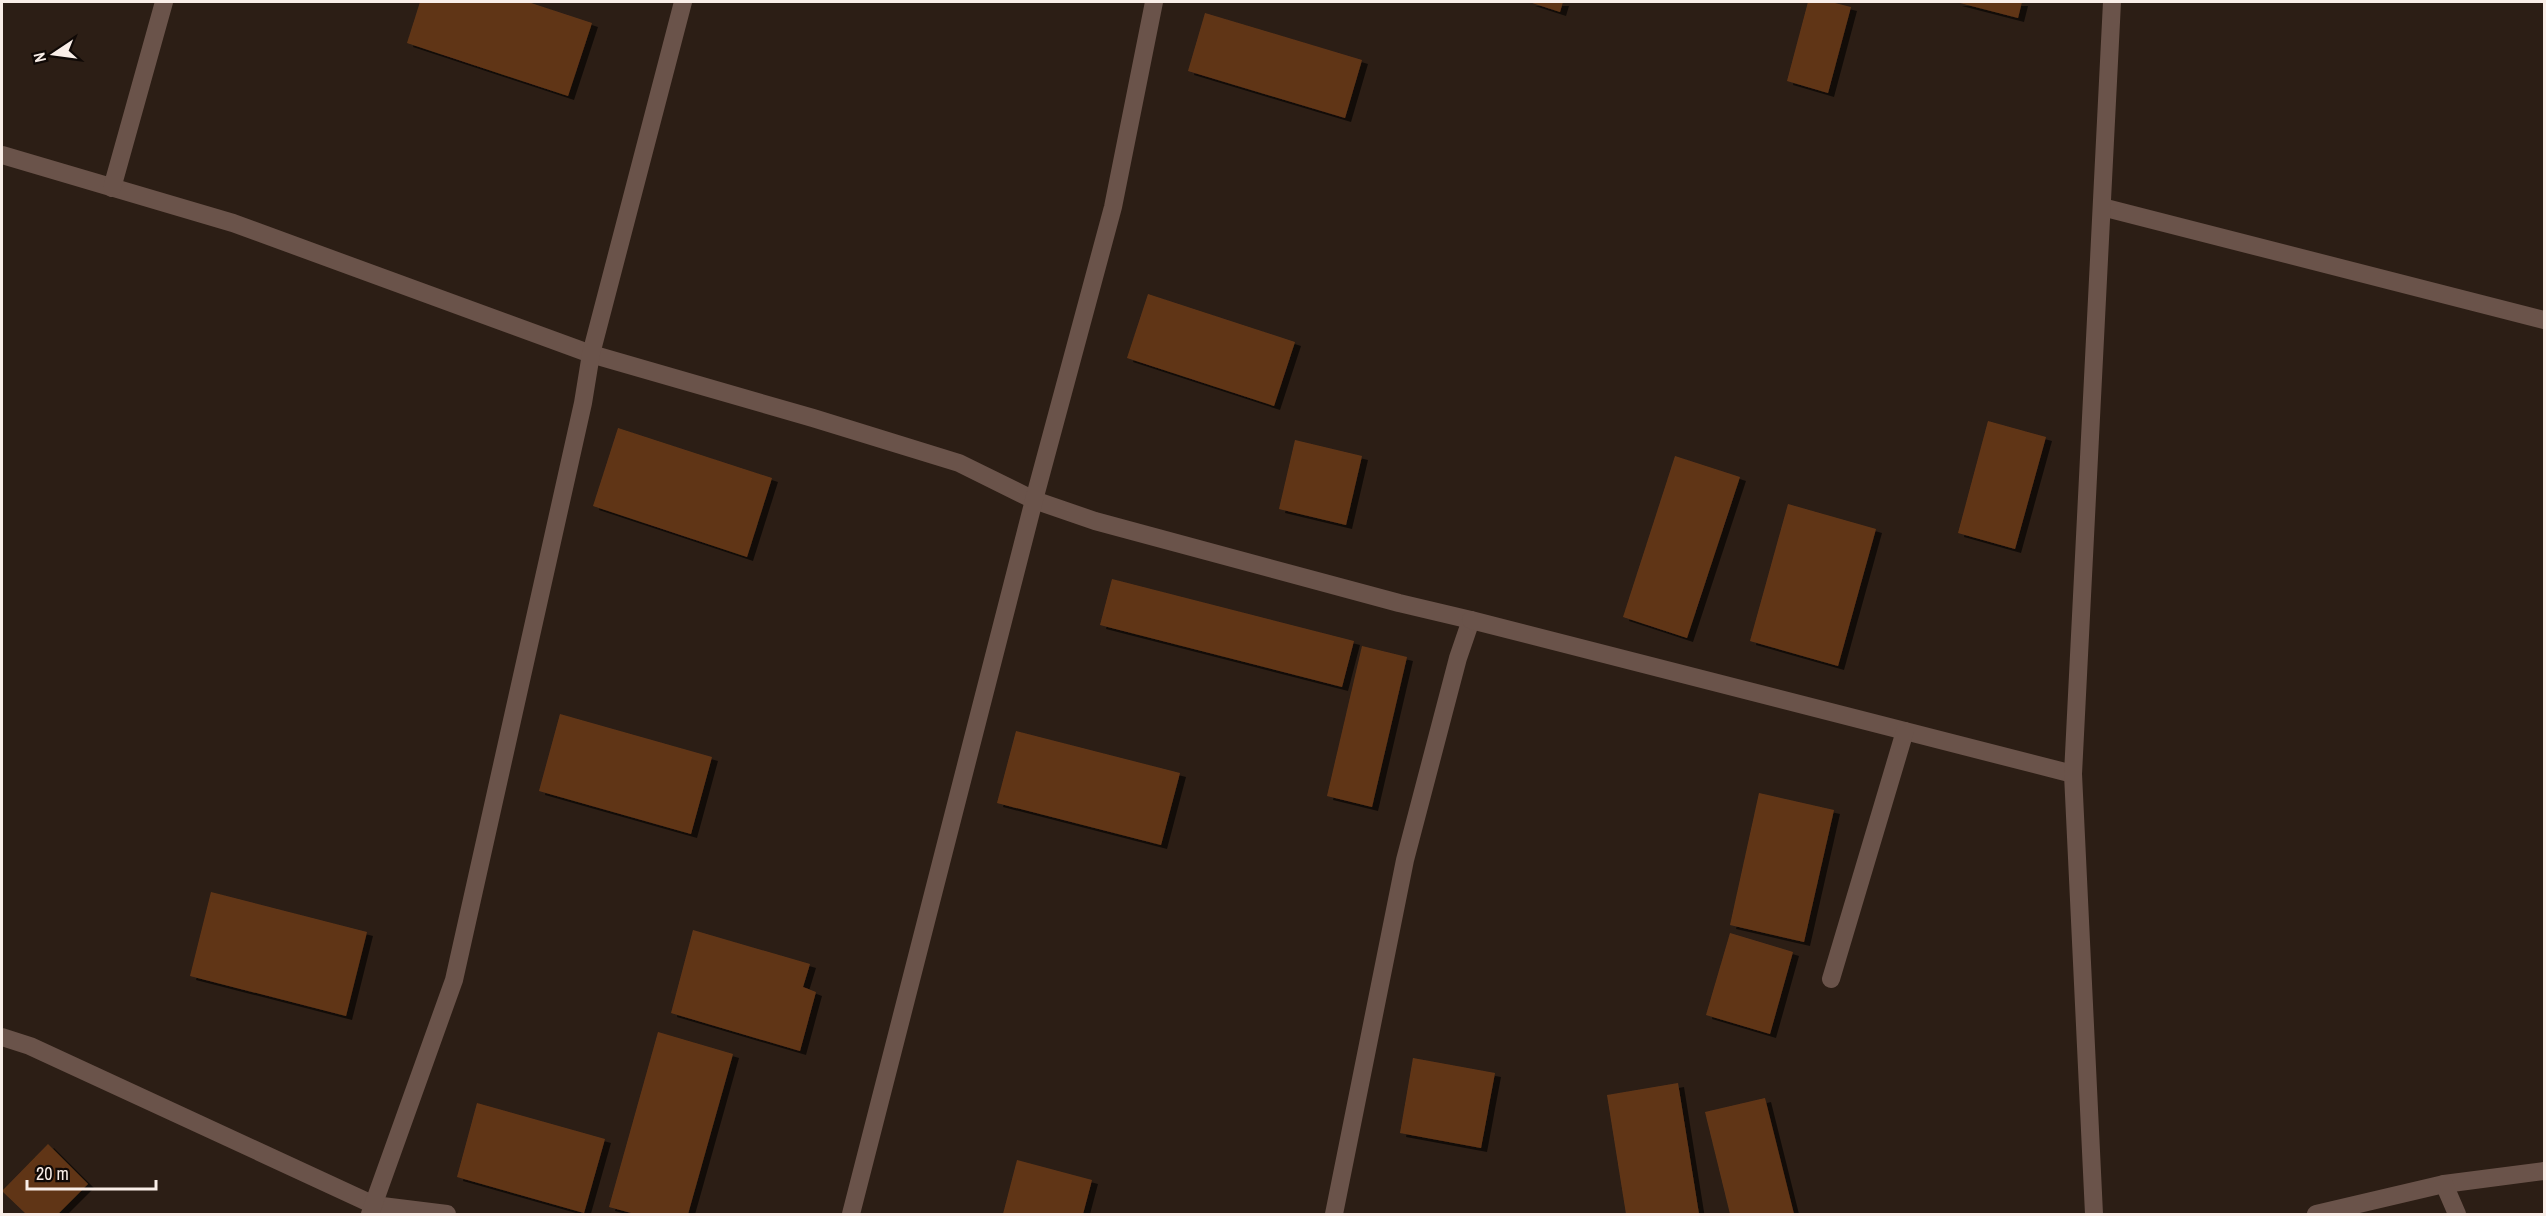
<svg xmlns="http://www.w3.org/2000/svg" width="2546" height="1216" font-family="'Archivo Narrow',sans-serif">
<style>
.building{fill:#613619;filter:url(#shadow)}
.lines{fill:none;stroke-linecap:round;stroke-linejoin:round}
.street{stroke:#6a534a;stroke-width:18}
</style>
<defs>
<filter id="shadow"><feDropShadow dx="6" dy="4" stdDeviation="0" flood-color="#0009"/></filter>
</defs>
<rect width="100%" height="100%" fill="#2c1e15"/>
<!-- building -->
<g class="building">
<polygon points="420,2 528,2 592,23 568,96 407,43"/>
<polygon points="1529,2 1563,2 1560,12"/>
<polygon points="1808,2 1831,2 1851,7 1828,93 1787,81"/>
<polygon points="1956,2 2022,2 2018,18"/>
<polygon points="1205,13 1362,60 1345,118 1188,71"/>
<polygon points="1148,294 1295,342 1274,406 1127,358"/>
<polygon points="1988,421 2046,437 2015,549 1958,533"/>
<polygon points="618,428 772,478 747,557 593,506"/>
<polygon points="1295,440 1362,456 1346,525 1279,509"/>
<polygon points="1675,456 1740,477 1687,638 1623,617"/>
<polygon points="1788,504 1876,529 1838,666 1750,641"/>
<polygon points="1112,579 1354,641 1342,687 1100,625"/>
<polygon points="1362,646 1407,657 1372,807 1327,796"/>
<polygon points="560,714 712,757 691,834 539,791"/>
<polygon points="1016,731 1180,773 1161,845 997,803"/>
<polygon points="1759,793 1834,810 1804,942 1730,925"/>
<polygon points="211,892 367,932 346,1016 190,976"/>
<polygon points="693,930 810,964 803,987 816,992 800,1051 671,1013"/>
<polygon points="1730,933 1793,952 1770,1034 1706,1015"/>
<polygon points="658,1032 733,1054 688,1214 635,1214 609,1207"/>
<polygon points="1413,1058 1495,1073 1481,1148 1400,1133"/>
<polygon points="1678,1083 1699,1214 1626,1214 1607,1095"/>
<polygon points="1765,1098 1794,1214 1730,1214 1705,1112"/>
<polygon points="477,1103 605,1139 584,1213 457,1177"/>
<polygon points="48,1144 88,1184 58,1214 26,1214 2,1191"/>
<polygon points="1017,1160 1092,1180 1083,1214 1003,1214"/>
</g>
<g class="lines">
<!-- street -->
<g class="street">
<polyline points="2,155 233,223 591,354 813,418 959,463 1034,500 1095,521 1399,603 1471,620 1458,658 1405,860 1334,1214"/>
<polyline points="112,188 164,2"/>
<polyline points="2102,207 2544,320"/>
<polyline points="1471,620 2073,774"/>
<polyline points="1831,979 1905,731"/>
<polyline points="2,1037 30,1046 374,1205 447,1214"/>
<polyline points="2444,1184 2544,1171"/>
<polyline points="370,1214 454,980 583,403 591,354 683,2"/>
<polyline points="851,1214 1034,500 1113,207 1154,2"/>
<polyline points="2094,1214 2073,774 2112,2"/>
<polyline points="2316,1214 2444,1184 2457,1214"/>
</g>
</g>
<!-- border -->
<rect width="2546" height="1216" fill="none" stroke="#f9eee8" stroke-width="6"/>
<!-- north arrow -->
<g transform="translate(54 54) rotate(257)" stroke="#100906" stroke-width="4.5" paint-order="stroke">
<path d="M0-4.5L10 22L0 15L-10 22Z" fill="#f9eee8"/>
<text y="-9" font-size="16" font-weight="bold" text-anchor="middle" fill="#f9eee8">N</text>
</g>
<!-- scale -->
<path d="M27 1180v9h129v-9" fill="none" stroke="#f9eee8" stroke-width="3"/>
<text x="36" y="1180" font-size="18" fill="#f9eee8" stroke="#100906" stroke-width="4.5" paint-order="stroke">20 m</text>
</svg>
